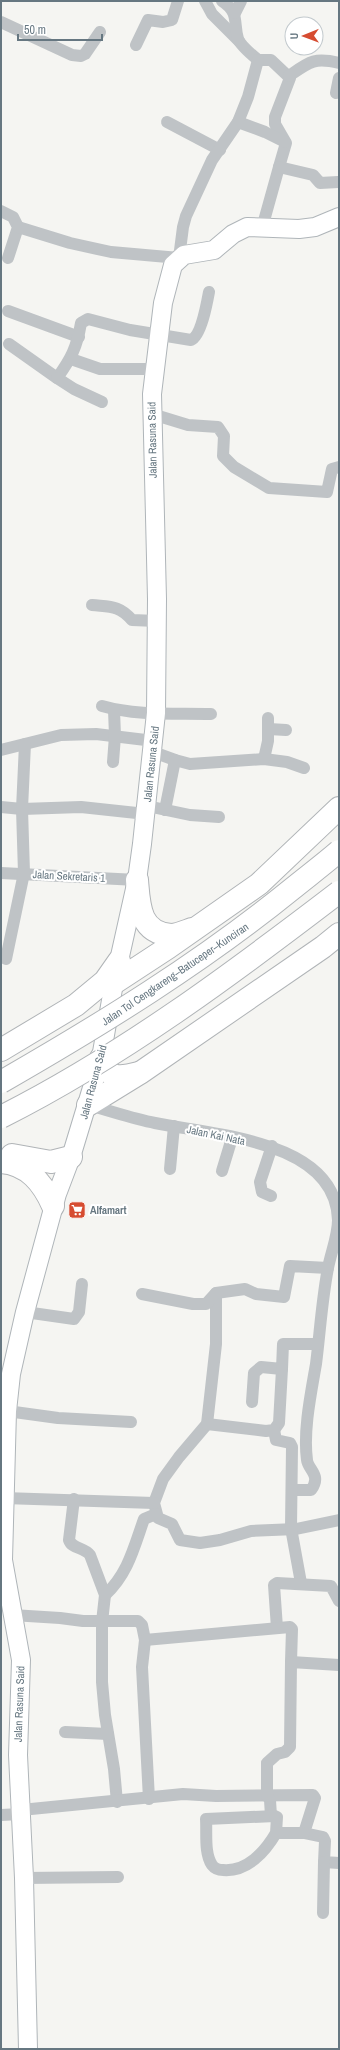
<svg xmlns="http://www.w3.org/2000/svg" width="340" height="2050" font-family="'Archivo Narrow',sans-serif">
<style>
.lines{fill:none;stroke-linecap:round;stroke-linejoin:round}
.secondary-casing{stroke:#afb5b9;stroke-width:20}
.highway-casing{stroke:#b0b4b7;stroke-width:24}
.street{stroke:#bfc3c6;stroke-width:12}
.secondary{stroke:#fff;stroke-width:18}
.highway{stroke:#fff;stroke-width:22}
.highway-bridge-casing{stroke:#b0b4b7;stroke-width:24;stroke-linecap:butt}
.highway-bridge{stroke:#fff;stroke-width:22}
.labels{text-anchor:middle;stroke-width:4;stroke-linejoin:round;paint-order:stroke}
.street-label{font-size:11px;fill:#667781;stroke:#fff}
.poi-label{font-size:11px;font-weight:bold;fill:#667781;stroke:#fff;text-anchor:start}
</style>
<rect width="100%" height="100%" fill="#f5f5f2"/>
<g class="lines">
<defs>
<polyline id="secondary" points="28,2049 24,1878 18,1755 21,1660 3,1560 7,1411 11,1374 25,1312 57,1194 71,1157 101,1058 114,983 137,880 142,844 156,713 157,599 152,394 163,303 173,265 184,255 214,250 233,234 247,227 299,229 315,227 339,217"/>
<g id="highway">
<path d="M137,880C139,904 139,933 171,935C177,935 186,931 192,929"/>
<polyline points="114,983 169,947 259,884 339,808"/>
<polyline points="1,1050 76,1005 105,981 119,961"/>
<path d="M101,1058C108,1080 119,1078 139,1073"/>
<polyline points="88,1105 140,1073 323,947 339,934"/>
<polyline points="12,1155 51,1162 71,1157"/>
<path d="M1,1162C28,1164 43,1183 53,1206"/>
</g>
</defs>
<!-- secondary casing -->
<use href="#secondary" class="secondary-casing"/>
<!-- highway casing -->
<use href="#highway" class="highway-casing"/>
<!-- street -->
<g class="street">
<polyline points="205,1 212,14 239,41"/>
<path d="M222,1C240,13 233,22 238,39C241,46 252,55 258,60H271L290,78L275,117V124L286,143L279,167L313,175L320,183L338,182"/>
<polyline points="235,13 241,1"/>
<polyline points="1,22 72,55 81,56 85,54 100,32"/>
<polyline points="136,45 148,20 163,22 172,20 178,1"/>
<path d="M289,76C309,62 314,57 339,63"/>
<polyline points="336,93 339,78"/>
<polyline points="167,122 220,150"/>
<polyline points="238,122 265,132 285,142"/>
<polyline points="1,211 13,217 18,227 8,258"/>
<polyline points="18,227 70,243 111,252 179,258 183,227 186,216 212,160 238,122 248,97 258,60"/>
<polyline points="262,228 279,167"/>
<polyline points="8,311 79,337"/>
<path d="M9,344L57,378C71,359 77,347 81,323L88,319L130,330L191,340C201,336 207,303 209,292"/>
<polyline points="71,359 100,369 154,369"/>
<polyline points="57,378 74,389 102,402"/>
<polyline points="152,414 188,425 218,427 224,436 223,456 234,467 269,488 327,492 332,469 339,467"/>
<path d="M92,605C110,607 119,605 132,620L157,621"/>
<path d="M102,706C137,716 175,713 211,714"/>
<polyline points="269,729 286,730"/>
<polyline points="1,750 61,735 96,734 154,741"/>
<polyline points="153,752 175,760 190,764 264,759 287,762 304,768"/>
<polyline points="264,759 268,741 268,718"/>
<polyline points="113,762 115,736 114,710"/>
<polyline points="147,806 190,815 219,817"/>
<polyline points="1,807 22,809 81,807 146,814"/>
<polyline points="165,810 175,760"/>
<polyline points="1,873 137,880"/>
<polyline points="6,959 24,873 22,809 25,744"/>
<path d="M88,1105C111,1111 133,1119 155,1123C213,1135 336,1140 338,1220C338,1236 331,1252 328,1268C322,1299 320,1332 316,1364C311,1393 303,1431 307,1460C308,1470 322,1475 311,1490H292"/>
<polyline points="170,1169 174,1126"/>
<polyline points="222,1171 232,1138"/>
<polyline points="271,1196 262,1192 260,1182 272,1146"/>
<polyline points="216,1293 216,1344 207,1424 179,1457 163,1479 154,1503 158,1518 172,1524 180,1540 200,1543 220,1540 251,1531 296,1529 339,1520"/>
<polyline points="142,1294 193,1304 206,1304 216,1293 245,1289 256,1294 284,1297 290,1266 328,1268"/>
<polyline points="25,1312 74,1319 79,1312 82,1284"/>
<polyline points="252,1402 254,1373 261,1367 282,1369 283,1344 318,1344"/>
<polyline points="7,1411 58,1418 131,1422"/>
<polyline points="207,1424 266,1431 274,1430 279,1423 282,1369"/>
<polyline points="274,1430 276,1440 290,1443 292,1447 291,1528 301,1583"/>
<polyline points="4,1498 154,1503"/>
<path d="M74,1499L69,1540C72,1549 84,1547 90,1555L105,1595L102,1622V1682L105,1715L114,1769L117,1802"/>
<path d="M105,1595C128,1574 134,1547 144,1519L156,1514"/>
<polyline points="12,1615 60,1618 83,1621 138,1621 142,1625 145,1640 142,1667 149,1799"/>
<polyline points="277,1628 274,1585 277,1583 331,1586 339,1601"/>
<polyline points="145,1640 290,1627 292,1629 291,1662"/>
<polyline points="65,1732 108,1734"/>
<polyline points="21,1810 183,1794 216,1796 313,1795 315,1798 304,1833 323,1837 325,1841 324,1862 339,1863"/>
<polyline points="1,1815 21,1814"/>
<polyline points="271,1816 270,1800 267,1796 267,1763 277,1754 285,1752 290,1747 291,1662 339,1665"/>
<path d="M276,1833C265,1852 247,1872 223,1870C219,1870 215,1869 212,1865C204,1853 207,1833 206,1819L275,1816L277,1817L276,1833H304"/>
<polyline points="24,1878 118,1877"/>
<polyline points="323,1913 324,1862"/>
</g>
<!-- secondary -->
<use href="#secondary" class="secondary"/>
<!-- highway -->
<use href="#highway" class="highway"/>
<defs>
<g id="highway-bridge">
<path d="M1,1082C102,1024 201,963 292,889C308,876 324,864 339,851"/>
<path d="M1,1117C122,1056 232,974 339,892"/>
</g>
</defs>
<!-- highway-bridge casing -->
<use href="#highway-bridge" class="highway-bridge-casing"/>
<!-- highway-bridge -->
<use href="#highway-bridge" class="highway-bridge"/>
</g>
<!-- icons -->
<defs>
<symbol id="supermarket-square" viewBox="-11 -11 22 22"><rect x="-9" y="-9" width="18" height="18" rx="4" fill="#d64c31" stroke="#fff"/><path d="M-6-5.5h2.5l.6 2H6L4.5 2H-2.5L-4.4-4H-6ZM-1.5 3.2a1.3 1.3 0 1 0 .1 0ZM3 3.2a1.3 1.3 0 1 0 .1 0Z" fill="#fff"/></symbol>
</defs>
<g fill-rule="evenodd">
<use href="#supermarket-square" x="67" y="1200" width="20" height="20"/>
</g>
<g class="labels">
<!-- street labels -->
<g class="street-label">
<text transform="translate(152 440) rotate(-91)" y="4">Jalan Rasuna Said</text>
<text transform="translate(151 764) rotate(-84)" y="4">Jalan Rasuna Said</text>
<text transform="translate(69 876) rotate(3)" y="4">Jalan Sekretaris 1</text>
<text transform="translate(175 974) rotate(-34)" y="4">Jalan Tol Cengkareng–Batuceper–Kunciran</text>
<text transform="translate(93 1082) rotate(-75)" y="4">Jalan Rasuna Said</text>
<text transform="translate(216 1135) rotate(12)" y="4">Jalan Kai Nata</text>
<text transform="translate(19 1704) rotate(-88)" y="4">Jalan Rasuna Said</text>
</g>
<!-- poi labels -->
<g class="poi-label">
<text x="90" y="1214">Alfamart</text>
</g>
</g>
<!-- border -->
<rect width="340" height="2050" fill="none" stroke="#667781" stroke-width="4"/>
<!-- north arrow -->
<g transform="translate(304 36) rotate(269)"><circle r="19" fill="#ffffff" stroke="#c2c9cd"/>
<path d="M0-3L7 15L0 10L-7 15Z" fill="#d64c31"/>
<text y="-6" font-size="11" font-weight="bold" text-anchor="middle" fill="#667781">U</text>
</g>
<!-- scale -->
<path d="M18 34v6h84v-6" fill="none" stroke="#667781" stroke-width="2"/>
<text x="24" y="34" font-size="12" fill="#667781" stroke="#ffffff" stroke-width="3" paint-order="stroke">50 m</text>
</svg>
